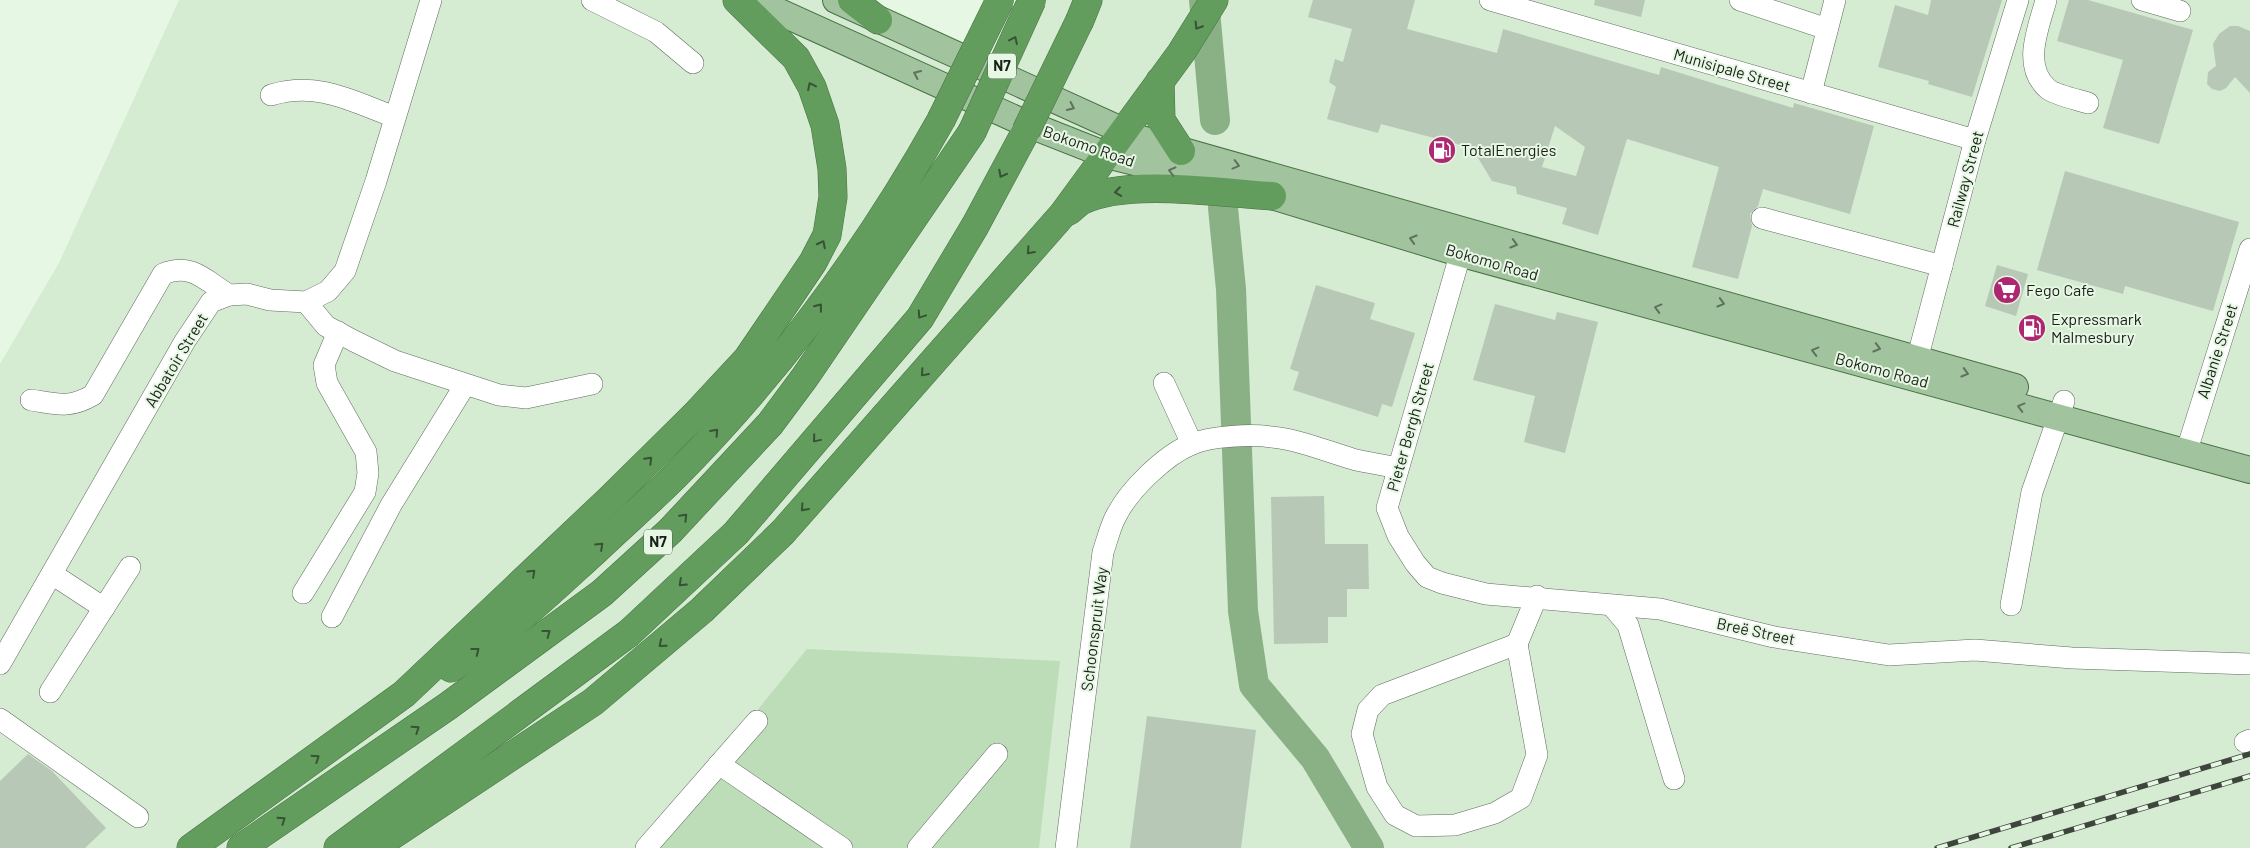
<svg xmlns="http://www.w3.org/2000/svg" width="2250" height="848" font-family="Barlow,sans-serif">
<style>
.built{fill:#d5ebd2}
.green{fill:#bcddb8}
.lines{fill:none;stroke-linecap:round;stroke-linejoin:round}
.river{stroke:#8ab086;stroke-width:30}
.building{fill:#b8c8b6;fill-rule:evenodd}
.minor-casing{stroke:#5e6d5d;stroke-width:22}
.major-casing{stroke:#497145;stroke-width:28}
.highway-casing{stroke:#497145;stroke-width:29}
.minor{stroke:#fff;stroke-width:21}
.major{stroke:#a1c49e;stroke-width:26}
.highway{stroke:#629d5d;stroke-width:28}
.rail-casing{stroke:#3d453c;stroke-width:5.5}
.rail{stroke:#e6f7e4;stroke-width:4;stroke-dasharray:11;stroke-linecap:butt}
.highway-bridge-casing{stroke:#497145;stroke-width:29;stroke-linecap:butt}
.highway-bridge{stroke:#629d5d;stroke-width:28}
.oneway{stroke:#375234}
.oneway2{stroke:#5e725c}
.labels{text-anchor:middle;stroke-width:4;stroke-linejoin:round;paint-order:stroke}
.shield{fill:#e6f7e4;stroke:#576056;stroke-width:1}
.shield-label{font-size:15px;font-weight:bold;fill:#1a2019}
.street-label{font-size:16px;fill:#1a2019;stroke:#e6f7e4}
.poi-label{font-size:16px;fill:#1a2019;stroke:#e6f7e4;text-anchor:start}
</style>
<rect width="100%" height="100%" fill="#e6f7e4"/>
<!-- built -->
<polygon class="built" points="179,0 836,0 994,72 1032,0 2250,0 2250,848 0,848 0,364 59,263"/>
<!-- green -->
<polygon class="green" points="807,649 1060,661 1039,848 646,848"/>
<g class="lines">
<!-- river -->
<g class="river">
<polyline points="1204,0 1215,120"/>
<polyline points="1223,208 1231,289 1243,611 1254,685 1315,758 1369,848"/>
</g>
</g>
<!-- building -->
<g class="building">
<path d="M1313,0H1415L1407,29L1497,53L1503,29L1659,75L1661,67L1793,108L1794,103L1874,126L1850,214L1763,189L1758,206L1750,214L1752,226L1738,279L1692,267L1719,167L1627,139L1598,235L1562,224L1567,208L1517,194L1516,187L1492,181L1472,148L1381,124L1378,133L1327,119L1336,87L1329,82L1335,59L1343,62L1352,29L1308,17ZM1555,126L1585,147L1576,176L1542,167Z"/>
<polygon points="1595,0 1645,0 1641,17 1594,5"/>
<polygon points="1931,0 2002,0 1972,97 1928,84 1929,81 1878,67 1895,5 1928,15"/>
<polygon points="2069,0 2088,0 2193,30 2159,144 2103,128 2123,60 2057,41"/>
<polygon points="2230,26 2238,26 2250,31 2250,93 2235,77 2226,88 2220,91 2212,89 2207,84 2208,72 2216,66 2213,44 2219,34"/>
<polygon points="2065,171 2239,222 2213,311 2125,286 2123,294 2037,270"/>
<polygon points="1997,265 2028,274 2016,316 1985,306"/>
<polygon points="1316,285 1375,303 1370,319 1415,333 1392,407 1382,404 1378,417 1293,390 1299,372 1290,369"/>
<polygon points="1495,304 1555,320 1557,312 1598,322 1565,453 1524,442 1535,396 1473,380"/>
<polygon points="1324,496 1325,544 1368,544 1369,589 1347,589 1347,617 1328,617 1328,643 1274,644 1271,497"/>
<polygon points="1147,716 1256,730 1241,848 1130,848"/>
<polygon points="28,754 52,771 106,828 85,848 0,848 0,781"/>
</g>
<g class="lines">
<defs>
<g id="minor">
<polyline points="592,0 656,32 693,63"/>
<polyline points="1490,0 1975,140"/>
<polyline points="1740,0 1827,29"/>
<path d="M2046,0C2039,27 2021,66 2048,89C2055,95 2079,100 2088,103"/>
<polyline points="2142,0 2180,11"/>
<polyline points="1811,93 1835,0"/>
<path d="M271,95C318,81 351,101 395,117"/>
<polyline points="1762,218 1942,266"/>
<polyline points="1465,238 1387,508 1398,536 1415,563 1427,577 1442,583 1486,594 1660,609 1774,637 1889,655 1975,650 2072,658 2250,664"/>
<polyline points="306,302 326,326 354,341 395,361 499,395 526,398 592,384"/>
<polyline points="1913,375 1975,140 2018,0"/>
<polyline points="1164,383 1192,444"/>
<path d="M31,400C57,404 69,409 93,395L163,274C191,262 206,281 229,295"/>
<polyline points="2186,453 2250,249"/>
<polyline points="52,574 104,608"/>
<polyline points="303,593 365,492 368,473 366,452 327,383 324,365 338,332"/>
<polyline points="2011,605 2032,492 2064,401"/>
<polyline points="1612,606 1628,625 1674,779"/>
<polyline points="332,617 391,505 465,385"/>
<polygon points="1517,644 1537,755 1521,798 1495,813 1455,825 1416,826 1395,815 1377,787 1362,734 1368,710 1382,695"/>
<polyline points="1517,644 1537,596"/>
<polyline points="0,664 185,341 211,302 229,295 247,294 270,300 306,302 328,291 345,271 376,181 431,0"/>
<polyline points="50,692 130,567"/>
<polyline points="0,719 138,817"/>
<polyline points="2245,742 2250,740"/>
<polyline points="719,764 842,848"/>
<polyline points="646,848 757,721"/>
<polyline points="918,848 997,754"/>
<path d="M1066,848L1103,552C1107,541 1110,527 1116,516C1129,490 1165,455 1192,444C1212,436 1251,434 1272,437C1301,440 1328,452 1356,460C1370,463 1384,465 1398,468"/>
</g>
<g id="major">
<polyline points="753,0 1020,121 1106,155 1272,196 1459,253 2250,470"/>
<polyline points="836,0 1141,139 2015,387"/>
</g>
<g id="highway">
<polyline points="852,0 878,20"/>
<polyline points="1080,20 1088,0"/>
<polyline points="1160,81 1161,120 1181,151"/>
<path d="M1069,211C1073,208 1076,204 1081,201C1125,178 1222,193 1272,196"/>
<path d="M451,668C503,638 551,591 595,551C621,526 649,502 675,476C779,371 869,249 941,120"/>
<polyline points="191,848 404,694 611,498 695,415 748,358 813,262 827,235 833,197 832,169 825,125 812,87 796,58 737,0"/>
<polyline points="241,848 448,706 602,593 670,531 770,424 805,377 972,132"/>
<polyline points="338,848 629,633 736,533 920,318 975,226 1026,131"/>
<polyline points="373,848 593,702 702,610 783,532 1063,214 1181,53 1214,0"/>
</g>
</defs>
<!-- minor casing -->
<use href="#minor" class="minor-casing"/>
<!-- major casing -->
<use href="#major" class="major-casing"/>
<!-- highway casing -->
<use href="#highway" class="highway-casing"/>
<!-- minor -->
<use href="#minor" class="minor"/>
<!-- major -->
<use href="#major" class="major"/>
<!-- highway -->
<use href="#highway" class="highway"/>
<defs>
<g id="rail">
<polyline points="1937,848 2250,754"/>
<polyline points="2011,848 2250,776"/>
</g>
</defs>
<!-- rail casing -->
<use href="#rail" class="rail-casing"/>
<!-- rail -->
<use href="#rail" class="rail"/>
<defs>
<g id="highway-bridge">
<polyline points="941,120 1000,0"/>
<polyline points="1026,131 1080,20"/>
<polyline points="972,132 1032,0"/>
</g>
</defs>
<!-- highway-bridge casing -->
<use href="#highway-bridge" class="highway-bridge-casing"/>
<!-- highway-bridge -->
<use href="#highway-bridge" class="highway-bridge"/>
</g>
<!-- one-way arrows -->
<defs><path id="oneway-chevron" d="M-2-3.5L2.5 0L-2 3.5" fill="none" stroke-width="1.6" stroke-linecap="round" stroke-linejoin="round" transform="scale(1.25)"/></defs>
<g class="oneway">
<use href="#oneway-chevron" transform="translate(1198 26) rotate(122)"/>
<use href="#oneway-chevron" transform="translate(1014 40) rotate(-65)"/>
<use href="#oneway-chevron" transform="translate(811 86) rotate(-116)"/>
<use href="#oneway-chevron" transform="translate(1002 174) rotate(118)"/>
<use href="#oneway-chevron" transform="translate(1118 192) rotate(172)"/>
<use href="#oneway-chevron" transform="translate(822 244) rotate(-63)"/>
<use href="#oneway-chevron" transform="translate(1030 251) rotate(132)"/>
<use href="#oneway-chevron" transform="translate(819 307) rotate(-52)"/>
<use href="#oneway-chevron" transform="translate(921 315) rotate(124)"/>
<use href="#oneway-chevron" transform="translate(924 373) rotate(131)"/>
<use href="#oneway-chevron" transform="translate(715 432) rotate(-48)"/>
<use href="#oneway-chevron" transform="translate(816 439) rotate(130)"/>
<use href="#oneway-chevron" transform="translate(649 460) rotate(-45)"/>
<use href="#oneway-chevron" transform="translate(804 508) rotate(132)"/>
<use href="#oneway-chevron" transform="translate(684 517) rotate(-46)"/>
<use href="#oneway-chevron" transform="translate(600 546) rotate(-43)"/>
<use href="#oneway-chevron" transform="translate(532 573) rotate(-43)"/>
<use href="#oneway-chevron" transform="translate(682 583) rotate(137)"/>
<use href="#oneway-chevron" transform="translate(547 633) rotate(-37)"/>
<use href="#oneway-chevron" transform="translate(662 644) rotate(140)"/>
<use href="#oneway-chevron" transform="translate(476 651) rotate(-38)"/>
<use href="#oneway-chevron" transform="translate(416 729) rotate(-34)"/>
<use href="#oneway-chevron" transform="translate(316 758) rotate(-34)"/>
<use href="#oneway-chevron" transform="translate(282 820) rotate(-34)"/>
</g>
<g class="oneway2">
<use href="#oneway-chevron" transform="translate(917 74) rotate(-156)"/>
<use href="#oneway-chevron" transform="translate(1071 107) rotate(25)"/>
<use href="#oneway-chevron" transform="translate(1236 165) rotate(15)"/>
<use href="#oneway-chevron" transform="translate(1172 171) rotate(-166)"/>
<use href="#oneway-chevron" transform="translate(1413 239) rotate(-163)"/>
<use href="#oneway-chevron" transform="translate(1514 244) rotate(16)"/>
<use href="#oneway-chevron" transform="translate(1721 303) rotate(16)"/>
<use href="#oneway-chevron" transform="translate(1658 308) rotate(-165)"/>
<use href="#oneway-chevron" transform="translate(1877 348) rotate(16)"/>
<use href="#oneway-chevron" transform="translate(1815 351) rotate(-165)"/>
<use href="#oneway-chevron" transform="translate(1965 373) rotate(16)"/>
<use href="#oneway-chevron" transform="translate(2021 407) rotate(-165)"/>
</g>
<!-- icons -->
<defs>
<symbol id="fuel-disc" viewBox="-11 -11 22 22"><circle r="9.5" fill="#ad2870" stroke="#e6f7e4"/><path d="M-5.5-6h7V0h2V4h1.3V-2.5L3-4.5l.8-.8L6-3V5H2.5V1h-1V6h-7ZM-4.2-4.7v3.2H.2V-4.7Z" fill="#fff"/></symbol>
<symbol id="supermarket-disc" viewBox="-11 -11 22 22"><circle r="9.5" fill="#ad2870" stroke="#e6f7e4"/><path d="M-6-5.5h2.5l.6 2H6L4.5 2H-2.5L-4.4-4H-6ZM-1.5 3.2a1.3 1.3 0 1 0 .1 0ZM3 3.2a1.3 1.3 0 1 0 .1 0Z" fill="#fff"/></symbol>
</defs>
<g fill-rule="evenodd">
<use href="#fuel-disc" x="1426" y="134" width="32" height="32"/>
<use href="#supermarket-disc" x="1991" y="274" width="32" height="32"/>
<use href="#fuel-disc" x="2016" y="312" width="32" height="32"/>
</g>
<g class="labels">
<!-- shield labels -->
<g class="shield">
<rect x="988" y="53.5" width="28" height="25" rx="4"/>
<rect x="644" y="529.5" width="28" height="25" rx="4"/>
</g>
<g class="shield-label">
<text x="1002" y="71">N7</text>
<text x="658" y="547">N7</text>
</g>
<!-- street labels -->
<g class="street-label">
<text transform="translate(1732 70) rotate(16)" y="6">Munisipale Street</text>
<text transform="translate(1089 146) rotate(19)" y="6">Bokomo Road</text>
<text transform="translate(1965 179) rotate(-75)" y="6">Railway Street</text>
<text transform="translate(1492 262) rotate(16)" y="6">Bokomo Road</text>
<text transform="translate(2217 351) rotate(-72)" y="6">Albanie Street</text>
<text transform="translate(176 360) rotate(-59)" y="6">Abbatoir Street</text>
<text transform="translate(1882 370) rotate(15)" y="6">Bokomo Road</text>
<text transform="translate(1410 427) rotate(-74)" y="6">Pieter Bergh Street</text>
<text transform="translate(1094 629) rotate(-83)" y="6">Schoonspruit Way</text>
<text transform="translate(1756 631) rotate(12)" y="6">Breë Street</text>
</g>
<!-- poi labels -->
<g class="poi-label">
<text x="1461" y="156">TotalEnergies</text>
<text x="2026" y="296">Fego Cafe</text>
<text x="2051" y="325">Expressmark<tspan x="2051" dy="18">Malmesbury</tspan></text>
</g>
</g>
</svg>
